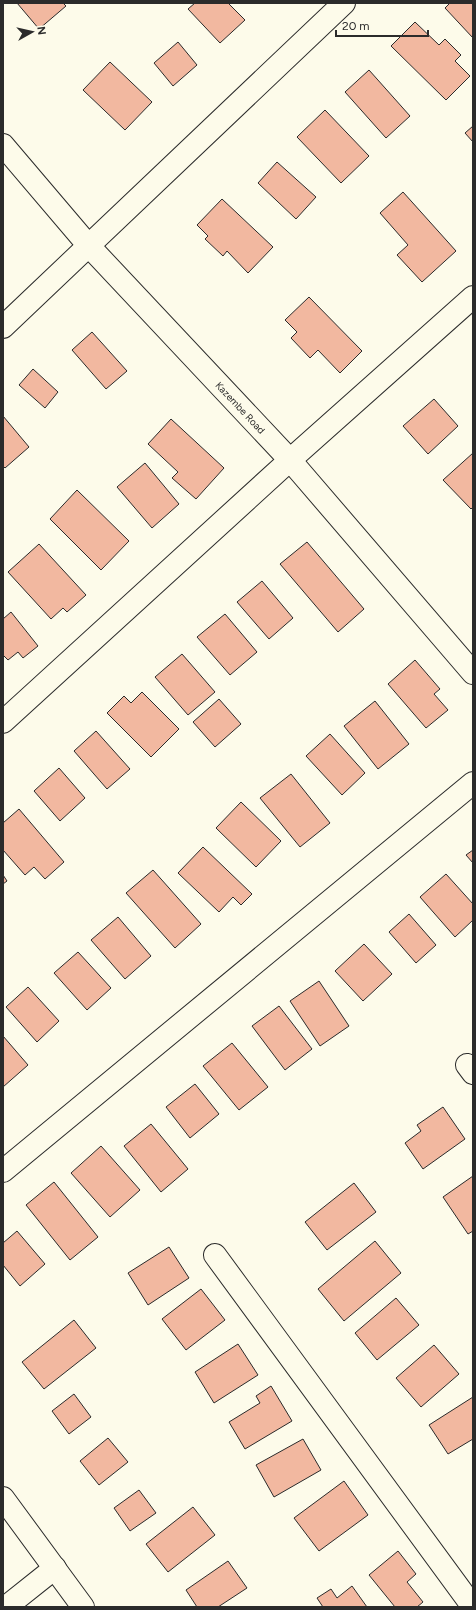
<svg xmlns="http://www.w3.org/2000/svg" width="476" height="1610" font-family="Figtree,sans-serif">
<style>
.building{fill:#f2b8a0;stroke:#2b2b2b}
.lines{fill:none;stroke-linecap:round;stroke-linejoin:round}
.street-casing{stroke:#2b2b2b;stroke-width:24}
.secondary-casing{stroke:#2b2b2b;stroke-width:24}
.street{stroke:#fdfbea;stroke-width:22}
.secondary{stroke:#fdfbea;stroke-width:22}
.labels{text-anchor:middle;stroke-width:3;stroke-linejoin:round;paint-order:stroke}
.street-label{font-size:10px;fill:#2b2b2b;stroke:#fdfbea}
</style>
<rect width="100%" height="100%" fill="#fdfbea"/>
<!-- building -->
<g class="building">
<polygon points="17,3 63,3 66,6 39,29"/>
<polygon points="195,3 228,3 245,20 220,43 188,9"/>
<polygon points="450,3 473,3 473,38 445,8"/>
<polygon points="415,22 439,45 445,39 461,55 455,61 470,76 446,100 391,46"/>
<polygon points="178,42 197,65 173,86 154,63"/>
<polygon points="110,62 152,102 125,130 83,90"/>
<polygon points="369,70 410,116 386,138 345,92"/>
<polygon points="325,110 369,156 341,183 297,137"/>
<polygon points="473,126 473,142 465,133"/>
<polygon points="277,162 316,197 296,219 258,183"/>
<polygon points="403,192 456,251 422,282 397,255 408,245 380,213"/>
<polygon points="222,199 273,247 248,273 227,251 223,256 205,239 208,236 197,225"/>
<polygon points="309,297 362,351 340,373 318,350 310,358 291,338 297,332 285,320"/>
<polygon points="92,332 127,371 106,389 72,350"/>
<polygon points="33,369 58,392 45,408 19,385"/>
<polygon points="434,399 458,426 428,454 403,426"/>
<polygon points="3,416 29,447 5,468 3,466"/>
<polygon points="171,419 224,468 196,499 172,478 178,472 148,444"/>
<polygon points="473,453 473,507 471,509 443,480"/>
<polygon points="145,463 179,504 152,528 117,487"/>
<polygon points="77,490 129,541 101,570 50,519"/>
<polygon points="307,542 364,609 338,632 280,564"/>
<polygon points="39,544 86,595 67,612 63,608 51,619 8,572"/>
<polygon points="262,581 293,618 269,639 237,602"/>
<polygon points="11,612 38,646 23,658 18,652 8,660 3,655 3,619"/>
<polygon points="225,614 257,652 230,675 197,637"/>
<polygon points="182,654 215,692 188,715 155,677"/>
<polygon points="415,660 440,689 434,694 448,710 426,728 388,684"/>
<polygon points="142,692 179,729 151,757 107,713 124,696 131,703"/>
<polygon points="219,699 241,724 215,747 193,722"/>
<polygon points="375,701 409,744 378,769 344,726"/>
<polygon points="96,731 130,769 107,789 74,751"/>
<polygon points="330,734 365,773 342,795 306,756"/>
<polygon points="59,768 85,798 60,821 34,791"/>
<polygon points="291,774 330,823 300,847 260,798"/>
<polygon points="241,802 281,841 256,867 216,828"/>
<polygon points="19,809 64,862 45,879 34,867 25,875 3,850 3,823"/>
<polygon points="203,847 252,894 241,905 233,897 219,912 178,873"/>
<polygon points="473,850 473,863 466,855"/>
<polygon points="153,870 201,924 175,948 126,893"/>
<polygon points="446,874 473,904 473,920 455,937 420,897"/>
<polygon points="3,875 7,881 3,884"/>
<polygon points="409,914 436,945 416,963 389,932"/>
<polygon points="118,917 151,956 125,979 91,940"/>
<polygon points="364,944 392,974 363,1001 335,971"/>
<polygon points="78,952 111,988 87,1010 54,973"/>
<polygon points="319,981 349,1026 320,1046 290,1001"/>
<polygon points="28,987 59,1021 37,1042 6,1007"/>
<polygon points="279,1006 312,1049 285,1070 252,1026"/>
<polygon points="3,1036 28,1065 3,1087"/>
<polygon points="232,1043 268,1087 239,1110 203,1066"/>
<polygon points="195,1084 219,1114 190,1138 166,1107"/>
<polygon points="443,1107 465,1139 423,1169 405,1143 421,1131 417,1125"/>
<polygon points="151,1124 188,1169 161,1192 124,1146"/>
<polygon points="101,1146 140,1190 110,1217 71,1173"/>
<polygon points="473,1176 473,1231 468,1234 443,1197"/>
<polygon points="54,1182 98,1237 70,1260 26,1205"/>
<polygon points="354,1183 376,1212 327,1250 305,1222"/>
<polygon points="17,1231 45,1264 20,1286 3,1265 3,1243"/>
<polygon points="375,1241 401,1273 344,1321 318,1289"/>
<polygon points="169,1247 189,1278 148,1305 128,1273"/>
<polygon points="201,1289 225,1320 186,1350 162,1319"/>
<polygon points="396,1298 419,1325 377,1360 355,1333"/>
<polygon points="74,1320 96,1348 44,1389 22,1362"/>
<polygon points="238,1344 258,1375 214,1403 195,1372"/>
<polygon points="434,1345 459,1374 421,1407 396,1378"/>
<polygon points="271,1386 292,1421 245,1449 229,1422 260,1403 256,1396"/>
<polygon points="74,1394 91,1417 69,1434 52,1411"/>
<polygon points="473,1397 473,1439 448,1454 429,1425"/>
<polygon points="108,1438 128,1462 99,1485 80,1461"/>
<polygon points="303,1439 321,1470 274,1497 256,1465"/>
<polygon points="344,1481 368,1515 319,1551 294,1518"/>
<polygon points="139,1490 156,1513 130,1531 114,1508"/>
<polygon points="193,1507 215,1535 168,1572 146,1544"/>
<polygon points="398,1551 416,1574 407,1582 423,1602 417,1607 395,1607 369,1575"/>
<polygon points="228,1561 247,1588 218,1607 197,1607 186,1590"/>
<polygon points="352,1586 367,1607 323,1607 317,1598 331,1589 337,1598"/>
</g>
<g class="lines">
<defs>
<g id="street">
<polyline points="3,327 344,3"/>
<polyline points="290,460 473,297"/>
<polyline points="467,1065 473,1073"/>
<polyline points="3,1171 473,783"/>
<polyline points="215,1255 473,1607"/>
<polyline points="3,1498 83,1607"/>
<polyline points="6,1607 55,1568"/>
</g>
<g id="secondary">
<path id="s1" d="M3,145L88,245L290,460L473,673"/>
<polyline points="3,722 290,460"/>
</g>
</defs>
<!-- street casing -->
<use href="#street" class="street-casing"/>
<!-- secondary casing -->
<use href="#secondary" class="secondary-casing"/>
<!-- street -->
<use href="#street" class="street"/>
<!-- secondary -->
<use href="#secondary" class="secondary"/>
</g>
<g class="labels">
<!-- street labels -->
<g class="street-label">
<text dy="4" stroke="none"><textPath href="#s1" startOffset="354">Kazembe Road</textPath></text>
</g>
</g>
<!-- border -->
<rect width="476" height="1610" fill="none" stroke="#2b2b2b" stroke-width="8"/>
<!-- north arrow -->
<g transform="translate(32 32) rotate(82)" stroke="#fdfbea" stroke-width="3" paint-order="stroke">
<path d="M0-3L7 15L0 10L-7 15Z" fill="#2b2b2b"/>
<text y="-6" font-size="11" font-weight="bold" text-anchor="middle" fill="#2b2b2b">N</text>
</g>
<!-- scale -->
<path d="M336 30v6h92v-6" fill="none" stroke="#2b2b2b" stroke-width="2"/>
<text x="342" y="30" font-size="12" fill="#2b2b2b" stroke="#fdfbea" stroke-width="3" paint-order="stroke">20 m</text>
</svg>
